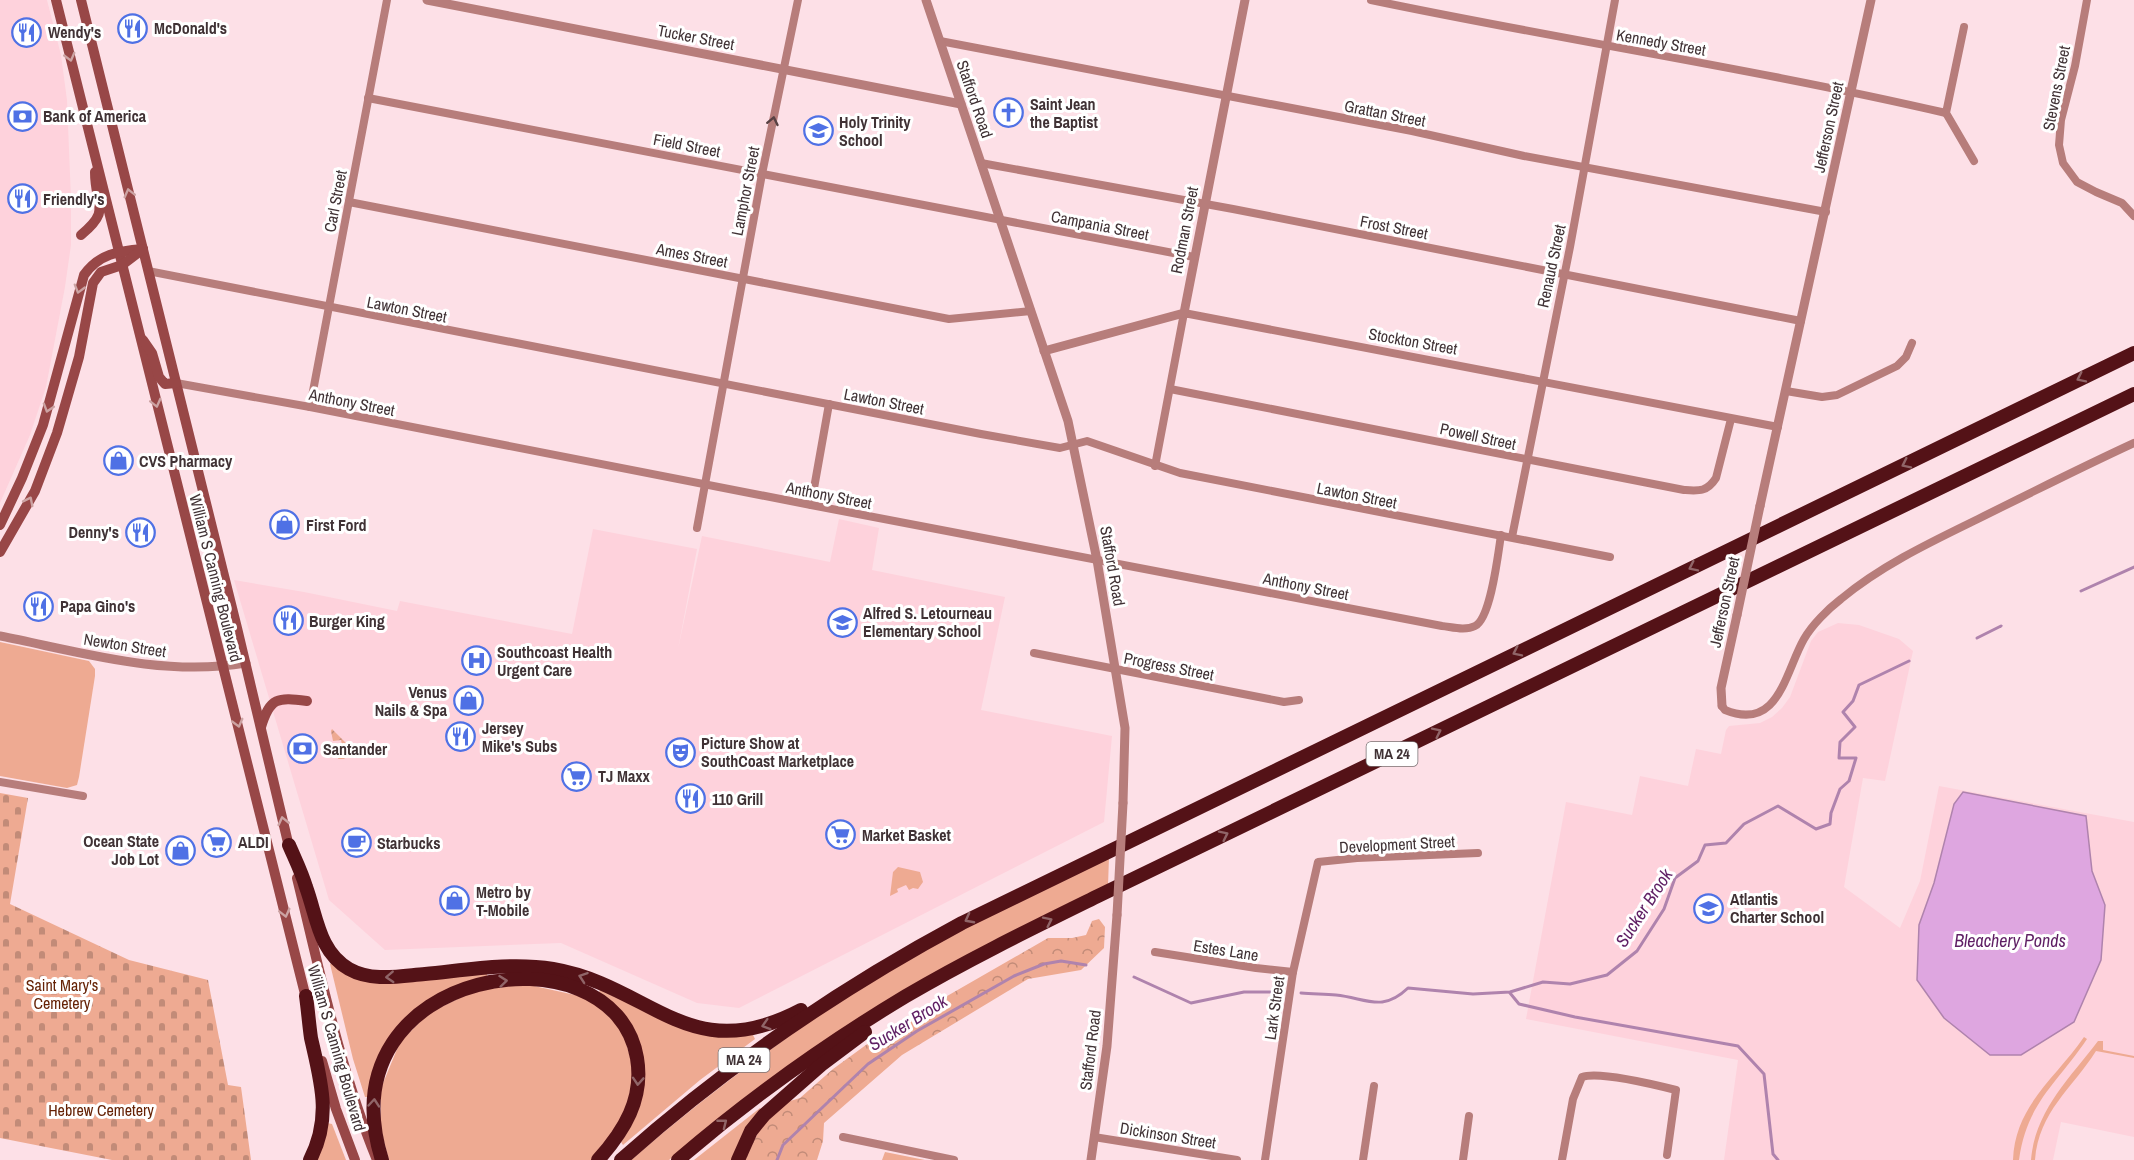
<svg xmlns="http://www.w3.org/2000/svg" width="2134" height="1160" font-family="'Archivo Narrow',sans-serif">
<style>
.built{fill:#fed2dc}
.grass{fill:#eeaa92}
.forest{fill:url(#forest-crowns)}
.cemetery{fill:url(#cemetery-stones)}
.garden{fill:url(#garden-furrows)}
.water{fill:#dea6e0;stroke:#af83ad;stroke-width:1.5}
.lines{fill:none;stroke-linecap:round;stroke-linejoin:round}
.stream{stroke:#af83ad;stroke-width:3}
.minor{stroke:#b77d7b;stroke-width:8}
.tertiary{stroke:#b77d7b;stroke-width:9}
.secondary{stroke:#984747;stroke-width:10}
.motorway{stroke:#541217;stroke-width:14}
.tertiary-bridge{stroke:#b77d7b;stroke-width:9}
.oneway{stroke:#cca3a3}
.oneway2{stroke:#584143}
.oneway3{stroke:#906568}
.labels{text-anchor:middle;stroke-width:6;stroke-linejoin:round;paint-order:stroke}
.shield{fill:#fff;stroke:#797072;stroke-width:1.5}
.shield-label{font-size:15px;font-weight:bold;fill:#403235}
.poi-label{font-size:16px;font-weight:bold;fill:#403235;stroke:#fff;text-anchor:start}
.street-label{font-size:16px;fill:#403235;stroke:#fff}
.park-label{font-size:16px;fill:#652205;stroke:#fff}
.water-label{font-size:18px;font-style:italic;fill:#5f1f64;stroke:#fff}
</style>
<defs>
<pattern id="forest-crowns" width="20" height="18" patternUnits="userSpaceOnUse" patternTransform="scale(1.5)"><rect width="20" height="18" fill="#eeaa92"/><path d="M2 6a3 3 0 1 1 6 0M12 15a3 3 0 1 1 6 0" fill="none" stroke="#c28b78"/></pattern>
<pattern id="cemetery-stones" width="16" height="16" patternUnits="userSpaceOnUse" patternTransform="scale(1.5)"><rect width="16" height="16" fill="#eeaa92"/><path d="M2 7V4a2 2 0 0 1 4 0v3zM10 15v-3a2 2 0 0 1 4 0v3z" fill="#c28b78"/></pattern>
<pattern id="garden-furrows" width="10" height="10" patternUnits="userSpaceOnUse" patternTransform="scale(1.5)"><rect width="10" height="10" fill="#eeaa92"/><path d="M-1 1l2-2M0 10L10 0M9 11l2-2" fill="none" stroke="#c28b78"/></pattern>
</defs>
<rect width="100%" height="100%" fill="#fde0e7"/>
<!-- built -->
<g class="built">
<polygon points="0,0 47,0 61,55 67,100 71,198 71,245 65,287 46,387 30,435 0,503"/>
<polygon points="839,519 879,528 872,570 1005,597 981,710 1112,736 1104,822 739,1008 697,1003 561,943 385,950 329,900 234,580 304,592 397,611 400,601 572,634 593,529 697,549 678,649 702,536 830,562"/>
<polygon points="1838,623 1859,625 1899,639 1913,651 1885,781 1863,778 1844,887 1900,928 1920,881 1939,786 2134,822 2134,1137 2061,1122 2053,1160 1724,1160 1738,1060 1526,1019 1566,802 1632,815 1640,776 1688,786 1696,749 1721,754 1726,730 1729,726 1760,723 1772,717 1782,708 1790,697 1811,641 1818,632"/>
</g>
<!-- grass -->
<g class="grass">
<polygon points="0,642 89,661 95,669 95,676 79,777 77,785 67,788 0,776"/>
<path d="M1109,857L1108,886L1022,927L716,1120L669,1160H631C716,1087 806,1020 903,962C969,923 1040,891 1109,857Z"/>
<polygon points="898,867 920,872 923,882 918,889 913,888 909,890 906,885 897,889 898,892 890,896 893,872"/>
<path d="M333,963L345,972L487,973V978C417,996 384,1025 369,1097H365L353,1059L330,964Z"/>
<polygon points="525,984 589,998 622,1029 635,1074 627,1113 592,1160 389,1160 381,1130 381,1088 400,1042 429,1013 474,991"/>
<path d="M600,989L730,1036L753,1035L755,1039L700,1080L623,1145L621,1142C635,1122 637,1109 640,1085C641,1076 644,1066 643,1057C639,1029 621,1008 599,993Z"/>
<path d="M2084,1037L2087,1039C2057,1084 2027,1102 2019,1160H2013C2015,1105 2056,1078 2084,1037Z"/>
<path d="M2098,1041H2103V1050L2134,1056V1058L2096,1051C2072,1089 2039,1111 2035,1160H2031C2035,1111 2069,1079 2098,1041Z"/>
<polygon points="760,1108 762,1111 733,1160 694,1160"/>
<polygon points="327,1123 332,1124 346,1160 315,1160"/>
<polygon points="885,1152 925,1160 882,1160"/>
</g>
<!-- forest -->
<polygon class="forest" points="1099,919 1105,927 1104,948 1081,970 1028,979 902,1055 824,1123 823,1141 817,1160 744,1160 761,1127 787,1102 800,1098 833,1069 881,1034 1048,938 1072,938 1086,935 1092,921"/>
<!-- cemetery -->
<polygon class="cemetery" points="0,793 28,798 10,904 129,960 208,980 228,1085 241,1087 251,1160 112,1160 0,1138"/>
<!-- garden -->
<polygon class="garden" points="332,729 347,744 348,755 344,759 338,759 339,756 344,754 341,740 333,741 331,731"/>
<!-- water -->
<polygon class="water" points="1963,792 2086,816 2092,871 2105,905 2101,960 2074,1022 2021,1055 1990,1055 1944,1018 1917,980 1919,925 1934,883 1954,804"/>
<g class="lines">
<!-- stream -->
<g class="stream">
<polyline points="2081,591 2134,567"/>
<polyline points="1977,638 2001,626"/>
<polyline points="1134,977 1191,1003 1244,992 1275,992"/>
<path d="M1301,993C1313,994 1324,994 1336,995C1366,998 1382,1013 1408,988L1473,994L1510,992L1543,982L1570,984L1607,975L1637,951L1664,909L1675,878L1698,861L1705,845L1726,843L1744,824L1778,806L1816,829L1830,824L1831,813L1840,789L1849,781L1856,758H1839L1840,742L1855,727L1843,712L1853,701L1859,685L1909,661"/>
<polyline points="1510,993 1519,1004 1575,1017 1738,1046 1764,1074 1773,1154 1778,1160"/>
<polyline points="777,1160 783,1145 868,1064 917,1031 1014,976 1044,964 1061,961 1086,965"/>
</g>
<!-- minor -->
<g class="minor">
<path d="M1371,0C1562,40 1756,69 1946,113"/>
<polyline points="2087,0 2075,66 2061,120 2059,145 2063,163 2077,182 2096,192 2122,203 2134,216"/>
<polyline points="1964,27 1946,113 1974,161"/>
<polyline points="940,41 1412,131 1524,156 1826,212"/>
<polyline points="368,98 1194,257"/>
<polyline points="981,163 1233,209 1801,321"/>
<polyline points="349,202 949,319 1031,311"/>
<polyline points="148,271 981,434 1060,448 1087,441 1180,473 1610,557"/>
<path d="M176,383L310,407L811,505L1442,626C1452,627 1465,631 1475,626C1491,618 1498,554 1501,535"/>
<path d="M1170,389L1684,490C1699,491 1707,492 1716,478L1731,419"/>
<polyline points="1786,391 1822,397 1837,395 1897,366 1906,357 1912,343"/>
<polyline points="310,407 387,0"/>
<polyline points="1155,466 1184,313 1778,427"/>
<polyline points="811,505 829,404"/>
<polyline points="697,528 762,174 798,0"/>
<polyline points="1512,537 1570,247 1615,0"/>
<polyline points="1034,653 1284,702 1299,700"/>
<path d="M1722,706L1725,710C1779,732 1785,672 1804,639C1812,625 1828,609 1841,599C1882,565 1931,542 1978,519C2030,493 2082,467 2134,443"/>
<polyline points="0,782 83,796"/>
<polyline points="1155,952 1256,968 1293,972"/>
<polyline points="843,1137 954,1160"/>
<polyline points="1094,1137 1237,1160"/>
<polyline points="1265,1160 1293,972 1318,862 1357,858 1478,853"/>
<polyline points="1363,1160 1374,1086"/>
<polyline points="1463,1160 1469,1116"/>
<path d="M1562,1160L1573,1099L1582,1077C1599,1071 1656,1085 1676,1090L1667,1155"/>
</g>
<!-- tertiary -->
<g class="tertiary">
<polyline points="427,0 961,104"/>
<polyline points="926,0 1068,421 1097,560 1125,728 1123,803"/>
<polyline points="1044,351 1184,313 1245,0"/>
<polyline points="1760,506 1871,0"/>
<path d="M0,636C81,652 162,677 246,663"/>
<polyline points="1722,706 1721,688 1737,615"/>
<polyline points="1091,1160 1107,1046 1117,915"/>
</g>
<!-- secondary -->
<g class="secondary">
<polyline points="56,0 307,1002"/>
<polyline points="81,0 237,628 290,851"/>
<path d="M81,235C112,209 95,207 95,172"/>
<polyline points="143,340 152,353 159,377 165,384 176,383"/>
<path d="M0,525L22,478L43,425L84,275C99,254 118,251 143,249"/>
<polyline points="0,552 35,491 57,433 79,357 93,283 101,272 122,265 143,249"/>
<path d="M261,727C270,697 278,697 307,701"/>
<path d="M297,878C320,972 340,1070 377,1160"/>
<polyline points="322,1061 336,1109 355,1160"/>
</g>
<!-- motorway -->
<g class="motorway">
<path d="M289,845C295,859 302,873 306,887C317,917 319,952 349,969C372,982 400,976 425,974C467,970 511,962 553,969C652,986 689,1069 801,1010"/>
<path d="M306,996C308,1010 309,1024 311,1038C321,1082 332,1117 310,1160"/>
<path d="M382,1160C321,965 614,922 637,1058C644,1099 624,1131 598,1160"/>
<path d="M621,1160C725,1067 839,989 962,923L2134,353"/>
<path d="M678,1160C749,1099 826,1044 906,996C969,959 1035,927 1100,895L2134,394"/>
<polyline points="738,1160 751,1131 764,1115 821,1065 865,1032"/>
</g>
<!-- tertiary-bridge -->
<g class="tertiary-bridge">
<polyline points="1737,615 1760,506"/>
<polyline points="1117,915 1123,803"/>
</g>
</g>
<!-- one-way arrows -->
<defs><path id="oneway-chevron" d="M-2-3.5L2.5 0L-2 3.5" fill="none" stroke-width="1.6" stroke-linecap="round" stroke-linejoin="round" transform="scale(1.5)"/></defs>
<g class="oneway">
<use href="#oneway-chevron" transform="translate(70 57) rotate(75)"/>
<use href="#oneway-chevron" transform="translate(129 193) rotate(-104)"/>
<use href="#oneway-chevron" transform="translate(79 289) rotate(106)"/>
<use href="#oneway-chevron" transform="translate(156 403) rotate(76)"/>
<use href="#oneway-chevron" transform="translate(48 408) rotate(107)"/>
<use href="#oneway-chevron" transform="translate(29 501) rotate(-63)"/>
<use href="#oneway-chevron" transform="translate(238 723) rotate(75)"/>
<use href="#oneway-chevron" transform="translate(283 821) rotate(-103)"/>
<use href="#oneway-chevron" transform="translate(285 913) rotate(76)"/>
</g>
<use class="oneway2" href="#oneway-chevron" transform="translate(773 121) rotate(-78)"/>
<g class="oneway3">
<use href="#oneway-chevron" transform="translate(2081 378) rotate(154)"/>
<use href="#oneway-chevron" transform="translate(1906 464) rotate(154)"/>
<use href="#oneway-chevron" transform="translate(1693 567) rotate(154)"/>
<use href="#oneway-chevron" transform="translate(1517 652) rotate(154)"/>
<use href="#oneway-chevron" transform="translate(1437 732) rotate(-26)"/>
<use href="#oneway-chevron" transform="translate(1224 835) rotate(-26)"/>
<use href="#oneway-chevron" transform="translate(969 919) rotate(152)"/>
<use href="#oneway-chevron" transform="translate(1048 921) rotate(-26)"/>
<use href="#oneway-chevron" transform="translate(390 977) rotate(177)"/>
<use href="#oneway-chevron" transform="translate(583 977) rotate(-161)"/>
<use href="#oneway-chevron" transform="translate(503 981) rotate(-6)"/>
<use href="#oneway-chevron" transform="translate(766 1025) rotate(163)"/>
<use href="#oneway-chevron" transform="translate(638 1081) rotate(94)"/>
<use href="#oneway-chevron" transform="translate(374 1103) rotate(-85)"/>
<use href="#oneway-chevron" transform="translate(723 1123) rotate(-38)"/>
</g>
<!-- icons -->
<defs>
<symbol id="restaurant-ring" viewBox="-11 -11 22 22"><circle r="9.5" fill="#fff" stroke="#4f71e5" stroke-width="1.5"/><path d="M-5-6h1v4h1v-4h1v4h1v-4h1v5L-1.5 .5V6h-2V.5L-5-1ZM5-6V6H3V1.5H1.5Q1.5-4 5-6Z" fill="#4f71e5"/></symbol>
<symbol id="church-ring" viewBox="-11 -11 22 22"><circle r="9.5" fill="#fff" stroke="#4f71e5" stroke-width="1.5"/><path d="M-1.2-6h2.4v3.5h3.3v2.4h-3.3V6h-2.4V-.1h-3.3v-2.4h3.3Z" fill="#4f71e5"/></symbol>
<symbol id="bank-ring" viewBox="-11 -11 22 22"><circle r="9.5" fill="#fff" stroke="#4f71e5" stroke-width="1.5"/><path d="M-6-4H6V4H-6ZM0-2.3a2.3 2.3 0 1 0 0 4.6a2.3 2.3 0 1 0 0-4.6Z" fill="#4f71e5"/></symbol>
<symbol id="school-ring" viewBox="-11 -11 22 22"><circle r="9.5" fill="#fff" stroke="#4f71e5" stroke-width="1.5"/><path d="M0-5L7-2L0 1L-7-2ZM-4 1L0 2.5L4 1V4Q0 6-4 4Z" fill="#4f71e5"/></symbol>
<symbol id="shop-ring" viewBox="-11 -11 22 22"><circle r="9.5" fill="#fff" stroke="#4f71e5" stroke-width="1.5"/><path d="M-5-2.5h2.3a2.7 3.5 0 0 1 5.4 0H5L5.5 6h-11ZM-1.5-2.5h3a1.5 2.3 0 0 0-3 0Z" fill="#4f71e5"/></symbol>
<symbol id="hospital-ring" viewBox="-11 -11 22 22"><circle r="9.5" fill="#fff" stroke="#4f71e5" stroke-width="1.5"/><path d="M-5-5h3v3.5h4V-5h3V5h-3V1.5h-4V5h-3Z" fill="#4f71e5"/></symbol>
<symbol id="theatre-ring" viewBox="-11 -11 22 22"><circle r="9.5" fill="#fff" stroke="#4f71e5" stroke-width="1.5"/><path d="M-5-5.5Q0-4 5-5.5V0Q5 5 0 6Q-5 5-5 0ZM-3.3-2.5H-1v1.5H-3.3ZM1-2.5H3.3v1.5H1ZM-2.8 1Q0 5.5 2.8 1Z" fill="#4f71e5"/></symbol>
<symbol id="supermarket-ring" viewBox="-11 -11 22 22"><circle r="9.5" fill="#fff" stroke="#4f71e5" stroke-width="1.5"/><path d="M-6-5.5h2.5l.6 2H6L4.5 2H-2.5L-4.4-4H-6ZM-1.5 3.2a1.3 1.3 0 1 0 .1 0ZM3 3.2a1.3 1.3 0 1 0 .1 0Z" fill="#4f71e5"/></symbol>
<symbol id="cafe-ring" viewBox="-11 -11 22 22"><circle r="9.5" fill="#fff" stroke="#4f71e5" stroke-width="1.5"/><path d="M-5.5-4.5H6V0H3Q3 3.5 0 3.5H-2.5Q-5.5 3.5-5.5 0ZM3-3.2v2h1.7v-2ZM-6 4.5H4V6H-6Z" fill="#4f71e5"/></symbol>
</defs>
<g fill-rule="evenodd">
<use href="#restaurant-ring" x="116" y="12" width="33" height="33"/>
<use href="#restaurant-ring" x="10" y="16" width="33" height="33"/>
<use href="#church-ring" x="992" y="96" width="33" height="33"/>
<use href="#bank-ring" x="6" y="100" width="33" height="33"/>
<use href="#school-ring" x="802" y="114" width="33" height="33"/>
<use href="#restaurant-ring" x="6" y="182" width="33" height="33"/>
<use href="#shop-ring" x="102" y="444" width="33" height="33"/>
<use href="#shop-ring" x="268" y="508" width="33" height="33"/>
<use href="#restaurant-ring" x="124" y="516" width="33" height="33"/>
<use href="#restaurant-ring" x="22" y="590" width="33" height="33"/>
<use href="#restaurant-ring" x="272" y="604" width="33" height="33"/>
<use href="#school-ring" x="826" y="606" width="33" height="33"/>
<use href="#hospital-ring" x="460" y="644" width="33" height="33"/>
<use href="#shop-ring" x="452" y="684" width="33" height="33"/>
<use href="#restaurant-ring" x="444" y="720" width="33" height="33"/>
<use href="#bank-ring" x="286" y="732" width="33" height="33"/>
<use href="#theatre-ring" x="664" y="736" width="33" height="33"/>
<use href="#supermarket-ring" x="560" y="760" width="33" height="33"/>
<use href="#restaurant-ring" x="674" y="782" width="33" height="33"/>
<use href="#supermarket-ring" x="824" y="818" width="33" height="33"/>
<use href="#supermarket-ring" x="200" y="826" width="33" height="33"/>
<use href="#cafe-ring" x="340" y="826" width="33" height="33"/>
<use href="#shop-ring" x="164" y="834" width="33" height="33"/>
<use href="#shop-ring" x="438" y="884" width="33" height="33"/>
<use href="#school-ring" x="1692" y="892" width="33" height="33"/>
</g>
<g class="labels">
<!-- shield labels -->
<g class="shield">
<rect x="1366.5" y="742" width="51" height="24" rx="4.5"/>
<rect x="718.5" y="1048" width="51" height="24" rx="4.5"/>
</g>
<g class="shield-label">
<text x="1392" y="759">MA 24</text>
<text x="744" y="1065">MA 24</text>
</g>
<!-- poi labels -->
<g class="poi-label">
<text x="154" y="34">McDonald's</text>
<text x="48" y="38">Wendy's</text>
<text x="1030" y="110">Saint Jean<tspan x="1030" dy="18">the Baptist</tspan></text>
<text x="43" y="122">Bank of America</text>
<text x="839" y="128">Holy Trinity<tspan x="839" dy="18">School</tspan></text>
<text x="43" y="205">Friendly's</text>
<text x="139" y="467">CVS Pharmacy</text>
<text x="306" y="531">First Ford</text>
<text x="119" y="538" text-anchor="end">Denny's</text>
<text x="60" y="612">Papa Gino's</text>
<text x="863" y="619">Alfred S. Letourneau<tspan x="863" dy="18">Elementary School</tspan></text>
<text x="309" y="627">Burger King</text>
<text x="497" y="658">Southcoast Health<tspan x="497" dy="18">Urgent Care</tspan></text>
<text x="447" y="698" text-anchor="end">Venus<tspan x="447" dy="18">Nails &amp; Spa</tspan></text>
<text x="482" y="734">Jersey<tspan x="482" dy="18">Mike's Subs</tspan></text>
<text x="701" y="749">Picture Show at<tspan x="701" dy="18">SouthCoast Marketplace</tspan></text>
<text x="323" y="755">Santander</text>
<text x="598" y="782">TJ Maxx</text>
<text x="712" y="805">110 Grill</text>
<text x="862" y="841">Market Basket</text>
<text x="159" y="847" text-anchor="end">Ocean State<tspan x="159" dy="18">Job Lot</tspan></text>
<text x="238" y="848">ALDI</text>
<text x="377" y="849">Starbucks</text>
<text x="476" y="898">Metro by<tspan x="476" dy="18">T-Mobile</tspan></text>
<text x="1730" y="905">Atlantis<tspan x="1730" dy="18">Charter School</tspan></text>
</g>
<!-- street labels -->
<g class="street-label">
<text transform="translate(696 37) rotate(11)" y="6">Tucker Street</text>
<text transform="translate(1661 42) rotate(10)" y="6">Kennedy Street</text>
<text transform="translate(2056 88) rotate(-79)" y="6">Stevens Street</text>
<text transform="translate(975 99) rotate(71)" y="6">Stafford Road</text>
<text transform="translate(1385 113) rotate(11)" y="6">Grattan Street</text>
<text transform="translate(1828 127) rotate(-78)" y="6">Jefferson Street</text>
<text transform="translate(687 145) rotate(11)" y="6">Field Street</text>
<text transform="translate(745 191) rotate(-79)" y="6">Lamphor Street</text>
<text transform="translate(335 201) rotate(-79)" y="6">Carl Street</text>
<text transform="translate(1100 225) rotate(11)" y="6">Campania Street</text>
<text transform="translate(1394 227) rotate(11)" y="6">Frost Street</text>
<text transform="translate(1184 230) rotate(-79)" y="6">Rodman Street</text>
<text transform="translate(692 255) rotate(11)" y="6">Ames Street</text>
<text transform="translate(1551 266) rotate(-78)" y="6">Renaud Street</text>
<text transform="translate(407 309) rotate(11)" y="6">Lawton Street</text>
<text transform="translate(1413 341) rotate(10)" y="6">Stockton Street</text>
<text transform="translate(884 401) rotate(11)" y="6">Lawton Street</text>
<text transform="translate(352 402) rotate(11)" y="6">Anthony Street</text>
<text transform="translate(1478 436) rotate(12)" y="6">Powell Street</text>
<text transform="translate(829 495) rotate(11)" y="6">Anthony Street</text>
<text transform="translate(1357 495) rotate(11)" y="6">Lawton Street</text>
<text transform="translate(1113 566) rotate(80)" y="6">Stafford Road</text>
<text transform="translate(216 578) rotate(76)" y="6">William S Canning Boulevard</text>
<text transform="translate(1306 586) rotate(11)" y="6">Anthony Street</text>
<text transform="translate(1724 602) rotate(-78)" y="6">Jefferson Street</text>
<text transform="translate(125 645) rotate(9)" y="6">Newton Street</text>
<text transform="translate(1169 666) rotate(11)" y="6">Progress Street</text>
<text transform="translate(1397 844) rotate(-3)" y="6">Development Street</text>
<text transform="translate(1226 950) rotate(9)" y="6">Estes Lane</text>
<text transform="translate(1274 1008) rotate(-82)" y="6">Lark Street</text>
<text transform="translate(337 1048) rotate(74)" y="6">William S Canning Boulevard</text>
<text transform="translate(1090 1050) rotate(-83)" y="6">Stafford Road</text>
<text transform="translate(1168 1135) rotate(9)" y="6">Dickinson Street</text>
</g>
<!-- park labels -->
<g class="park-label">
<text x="62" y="991">Saint Mary's<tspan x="62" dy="18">Cemetery</tspan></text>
<text x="101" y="1116">Hebrew Cemetery</text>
</g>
<!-- water labels -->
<g class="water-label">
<text transform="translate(1644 908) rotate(-57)" y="6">Sucker Brook</text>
<text x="2010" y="947">Bleachery Ponds</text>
<text transform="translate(908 1023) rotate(-32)" y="6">Sucker Brook</text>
</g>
</g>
</svg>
